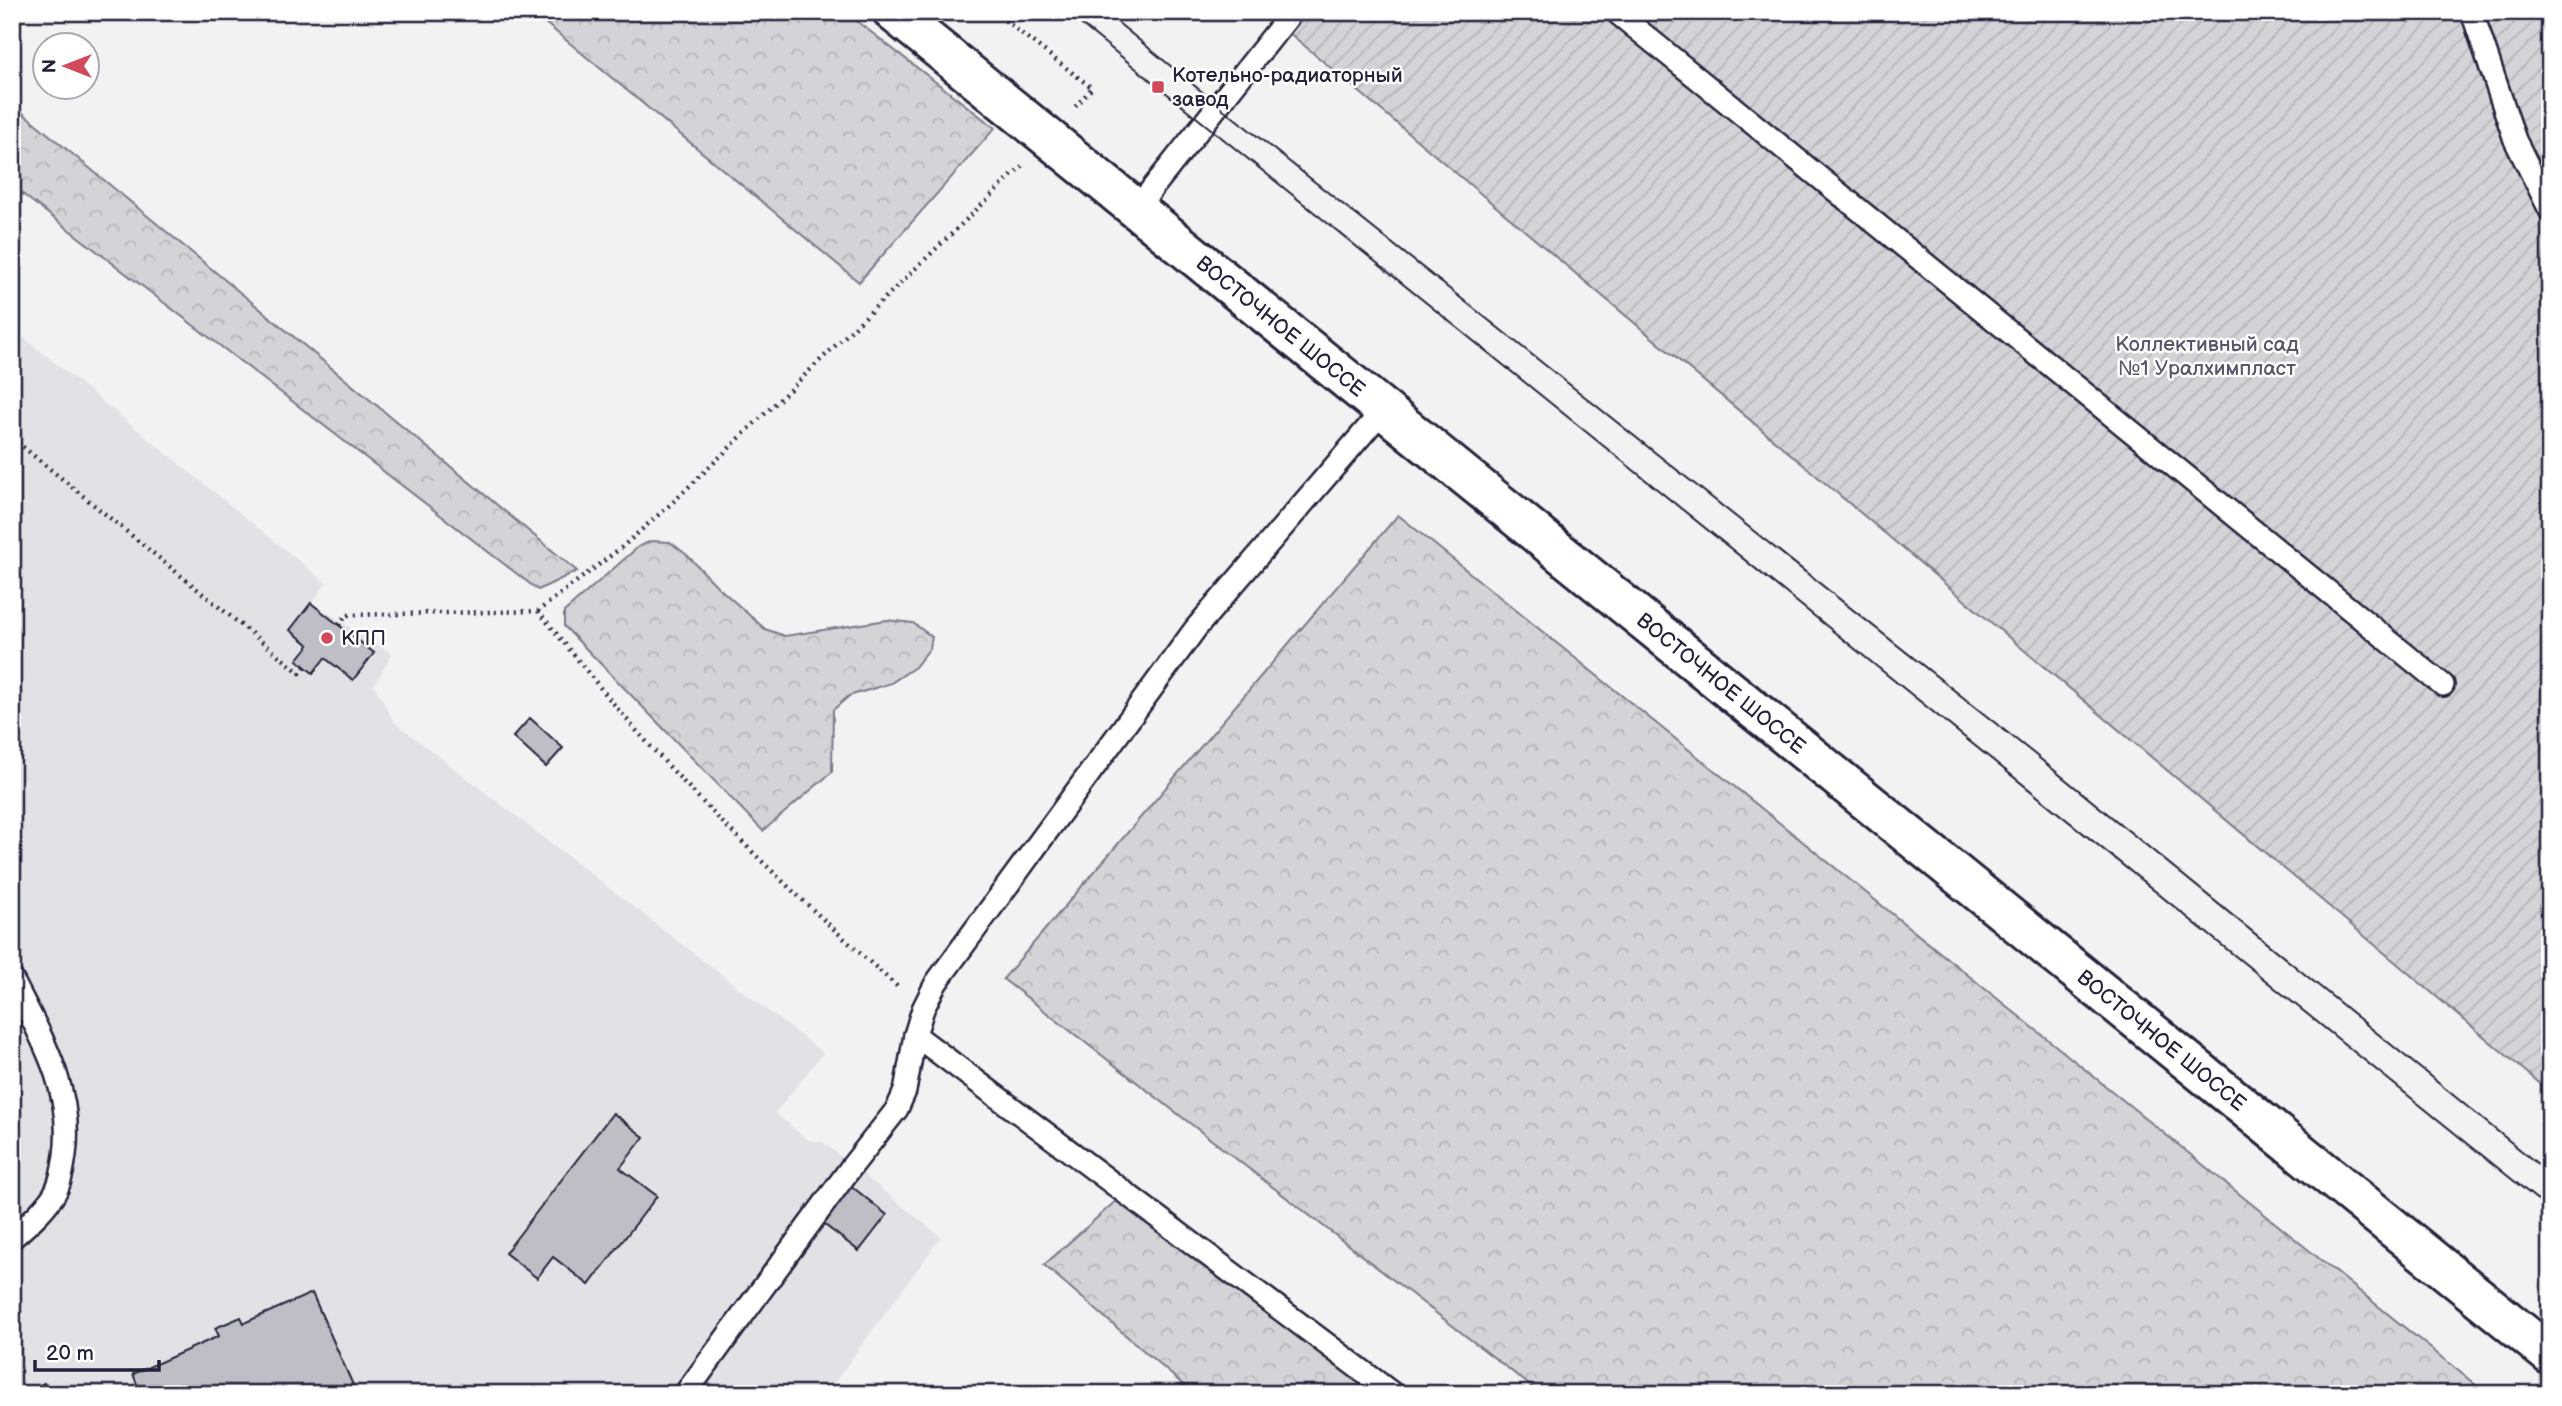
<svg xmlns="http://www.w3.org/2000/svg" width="2562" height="1406" font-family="'Balsamiq Sans',sans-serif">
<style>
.built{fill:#e2e2e6}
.forest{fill:url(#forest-crowns);stroke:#7a7a8a;stroke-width:2}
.garden{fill:url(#garden-furrows);stroke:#7a7a8a;stroke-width:2}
.building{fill:#bebec6;stroke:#22223b;stroke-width:2}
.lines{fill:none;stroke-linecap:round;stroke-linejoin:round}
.service-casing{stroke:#22223b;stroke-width:26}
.primary-casing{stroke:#22223b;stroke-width:44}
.path{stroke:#22223b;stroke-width:4.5;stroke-dasharray:2 5;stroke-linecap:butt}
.service{stroke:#fff;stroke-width:21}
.primary{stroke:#fff;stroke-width:38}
.tram{stroke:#22223b;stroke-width:2}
.poi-dot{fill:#d1495b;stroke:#fff;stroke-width:2.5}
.labels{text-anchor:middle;stroke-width:5;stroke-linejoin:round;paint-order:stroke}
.poi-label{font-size:21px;fill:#22223b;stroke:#fff;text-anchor:start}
.street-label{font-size:21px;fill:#22223b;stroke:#fff}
.park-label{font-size:21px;fill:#57576a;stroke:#fff}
</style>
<defs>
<pattern id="forest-crowns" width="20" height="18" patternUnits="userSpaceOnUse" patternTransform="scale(1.75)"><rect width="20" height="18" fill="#d3d3d8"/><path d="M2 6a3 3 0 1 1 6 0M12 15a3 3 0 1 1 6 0" fill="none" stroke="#b5b5ba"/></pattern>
<pattern id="garden-furrows" width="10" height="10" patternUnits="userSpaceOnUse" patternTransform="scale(1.75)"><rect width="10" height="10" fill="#d3d3d8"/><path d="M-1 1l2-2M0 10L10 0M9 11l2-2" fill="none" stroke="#b5b5ba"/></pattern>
</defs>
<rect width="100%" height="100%" fill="#f2f2f3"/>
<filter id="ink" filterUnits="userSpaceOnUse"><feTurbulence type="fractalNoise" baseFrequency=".0143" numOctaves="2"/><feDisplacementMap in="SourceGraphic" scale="14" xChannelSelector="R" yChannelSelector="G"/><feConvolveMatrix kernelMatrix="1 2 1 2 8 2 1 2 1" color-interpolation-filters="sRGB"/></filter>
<g filter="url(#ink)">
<!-- built -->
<polygon class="built" points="12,328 326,583 312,603 392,654 374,685 394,722 823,1053 775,1113 808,1140 823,1142 941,1237 826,1394 12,1394"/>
<!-- forest -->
<g class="forest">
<polygon points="532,12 845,12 995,128 859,282"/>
<polygon points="12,104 577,571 538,590 12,186"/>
<polygon points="1398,515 2487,1394 1541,1394 1003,979"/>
<polygon points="651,541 670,542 687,555 719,588 765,629 785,636 887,620 913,623 932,637 930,648 915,667 891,683 849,696 833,710 832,772 763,831 564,626 564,612 638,547"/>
<polygon points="1127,1191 1385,1394 1194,1394 1044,1265"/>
</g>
<!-- garden -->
<polygon class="garden" points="1265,12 2550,12 2550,1092 1281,26"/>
<!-- building -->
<g class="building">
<polygon points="311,603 374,653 353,680 325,658 313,673 297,660 309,645 290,630"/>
<polygon points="530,718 563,748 546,767 513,737"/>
<polygon points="613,1113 644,1137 620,1168 657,1196 589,1285 553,1257 537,1278 505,1253"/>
<polygon points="850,1185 887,1215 859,1251 821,1222"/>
<polygon points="312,1293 357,1394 141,1394 133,1374 219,1336 215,1328 241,1317 244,1323"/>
<polygon points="44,1383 49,1394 23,1394"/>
</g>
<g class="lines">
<defs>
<g id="service">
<polyline points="1616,12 2443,685"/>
<polyline points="2472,12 2515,140 2550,210"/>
<polyline points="1136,209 1292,12"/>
<path d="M12,979C40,1035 74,1090 65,1155C63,1168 61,1184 53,1196C42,1212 27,1225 12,1238"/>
<polyline points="915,1035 1393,1394"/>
<polyline points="685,1394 852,1166 897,1109 905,1091 915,1035 923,1009 936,983 1196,628 1384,409"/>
</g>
<g id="primary">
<path id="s1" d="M893,12L2550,1355"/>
</g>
</defs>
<!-- service casing -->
<use href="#service" class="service-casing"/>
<!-- primary casing -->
<use href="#primary" class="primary-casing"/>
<!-- path -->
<g class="path">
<polyline points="994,12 1092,88 1075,107"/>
<polyline points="12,438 300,673 305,666"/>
<path d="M538,611C573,653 607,698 644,739C723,827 811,910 900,989"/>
<polyline points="339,625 346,615 538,611 622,547 672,503 1022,166"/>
</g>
<!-- service -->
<use href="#service" class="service"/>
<!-- primary -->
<use href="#primary" class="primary"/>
<!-- tram -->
<g class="tram">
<polyline points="1066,12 2550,1210"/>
<polyline points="1105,12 1218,105 2033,753 2550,1174"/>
</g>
</g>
</g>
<!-- markers -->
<g class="poi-dot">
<rect x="1151" y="80" width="14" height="14" rx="3.5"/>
<circle cx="327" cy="638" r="7"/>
</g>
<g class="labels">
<!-- poi labels -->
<g class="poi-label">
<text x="1172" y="82">Котельно-радиаторный<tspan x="1172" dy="24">завод</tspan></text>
<text x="341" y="645">КПП</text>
</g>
<!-- street labels -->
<g class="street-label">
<text dy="7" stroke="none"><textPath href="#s1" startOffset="499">ВОСТОЧНОЕ ШОССЕ</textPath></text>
<text dy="7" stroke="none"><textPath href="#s1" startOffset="1066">ВОСТОЧНОЕ ШОССЕ</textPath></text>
<text dy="7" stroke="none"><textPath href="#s1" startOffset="1633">ВОСТОЧНОЕ ШОССЕ</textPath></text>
</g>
<!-- park labels -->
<g class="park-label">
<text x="2207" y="351">Коллективный сад<tspan x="2207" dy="24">№1 Уралхимпласт</tspan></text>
</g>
</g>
<!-- margin -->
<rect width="2562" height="1406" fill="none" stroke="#fff" stroke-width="42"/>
<rect x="21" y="21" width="2520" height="1364" fill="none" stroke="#22223b" stroke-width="2.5" filter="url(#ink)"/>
<!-- north arrow -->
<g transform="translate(66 66) rotate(270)"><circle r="33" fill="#ffffff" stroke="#a7a7b1" stroke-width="2"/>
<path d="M0-5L12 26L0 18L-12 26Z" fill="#d1495b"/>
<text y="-10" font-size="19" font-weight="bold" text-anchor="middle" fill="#22223b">N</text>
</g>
<!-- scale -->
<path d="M35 1360v10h124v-10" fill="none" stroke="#22223b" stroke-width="3.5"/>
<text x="46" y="1360" font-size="21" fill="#22223b" stroke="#ffffff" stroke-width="5" paint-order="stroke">20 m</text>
</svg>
